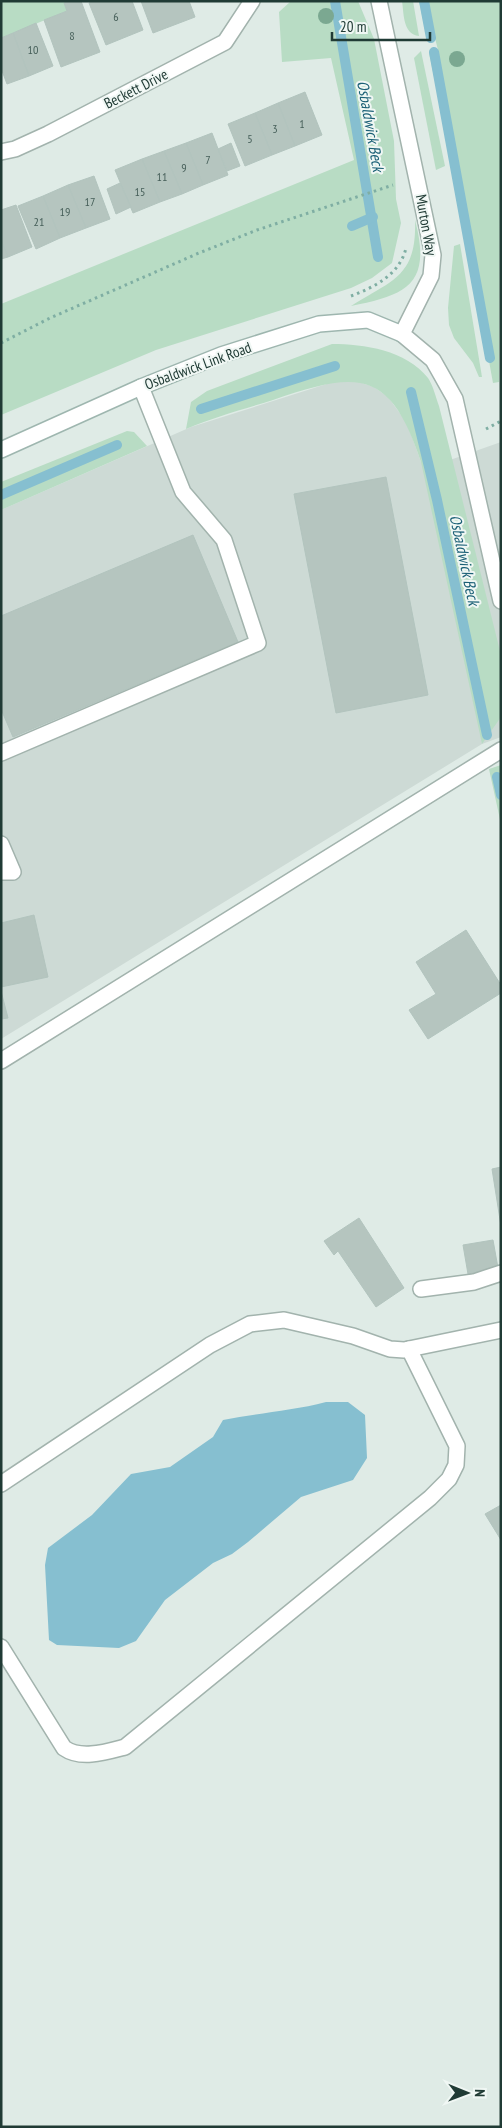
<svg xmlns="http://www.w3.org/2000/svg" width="502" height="2128" font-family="'PT Sans Narrow',sans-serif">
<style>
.built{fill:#cddad5}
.green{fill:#b8dcc4}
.water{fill:#86bfd0}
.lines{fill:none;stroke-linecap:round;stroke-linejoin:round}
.stream{stroke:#86bfd0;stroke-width:10}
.building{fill:#b5c5bf;stroke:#b2c4be}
.lane-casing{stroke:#a2b3ad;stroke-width:18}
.street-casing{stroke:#a2b3ad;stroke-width:18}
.secondary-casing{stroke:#9eb6af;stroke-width:18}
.path{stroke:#7faea3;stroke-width:3;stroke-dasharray:2.5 4;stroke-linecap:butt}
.lane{stroke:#fff;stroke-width:15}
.street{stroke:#fff;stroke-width:15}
.secondary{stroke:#fff;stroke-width:15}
.tree{fill:#7ba891}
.labels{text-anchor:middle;stroke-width:4;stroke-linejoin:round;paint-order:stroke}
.number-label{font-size:12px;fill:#455e58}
.street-label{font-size:15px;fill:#203b35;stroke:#f0f7f4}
.water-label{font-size:16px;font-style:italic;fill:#1b6076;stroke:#f0f7f4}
</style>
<rect width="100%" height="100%" fill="#dfebe6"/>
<!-- built -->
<polygon class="built" points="336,381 359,382 374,387 388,397 407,423 421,462 433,466 501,442 501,737 482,744 1,1039 1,510 191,427"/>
<!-- green -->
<g class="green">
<polygon points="1,1 70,1 64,3 67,11 1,38"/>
<polygon points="291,1 358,1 374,39 394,141 396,199 401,223 392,263 372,278 351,288 156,350 1,415 1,304 354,160 331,58 282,62 279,12"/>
<path d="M402,1H413L419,36C403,34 404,15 402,1Z"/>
<polygon points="419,1 501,1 499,382 493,383 457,185 429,53 438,50 435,38 427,39"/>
<polygon points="421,51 445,166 436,170 414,58"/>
<path d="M415,220C432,284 407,295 351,306C392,280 417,277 415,220Z"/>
<polygon points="460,244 482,377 479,377 473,363 454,338 449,325 448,308 454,246"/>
<path d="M332,344C364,344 406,350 428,378C433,385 436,398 439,406L501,655V717L482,744L421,462C390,368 358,371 273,400C244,409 214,417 186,429L191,402L207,391Z"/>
<polygon points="127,431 134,432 147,446 1,510 1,482"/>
<polygon points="501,765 501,824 489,769"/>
</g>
<!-- water -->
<path class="water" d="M326,1402H348L365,1415L367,1458L353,1480L301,1497L248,1542L232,1554L213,1563L165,1600L136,1641L119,1648L57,1645L49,1640L45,1565L48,1548L92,1515L131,1474L170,1467L213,1437L223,1420C257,1413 292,1411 326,1402Z"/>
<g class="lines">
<!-- stream -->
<g class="stream">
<polyline points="335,1 378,257"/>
<polyline points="424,1 431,38"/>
<polyline points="434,52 490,358"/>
<polyline points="352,226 373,217"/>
<polyline points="411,392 437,500 487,735"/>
<polyline points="201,409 335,366"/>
<polyline points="1,495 117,445"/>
<polyline points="497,777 501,795"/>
</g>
</g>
<!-- building -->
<g class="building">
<polygon points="70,1 81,1 100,52 61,67 44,20 67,11 64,3"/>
<polygon points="94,1 132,1 143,30 106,45 89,3"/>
<polygon points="141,1 189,1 195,17 153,33"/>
<polygon points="36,23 53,66 29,76 13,33"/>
<polygon points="13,33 29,76 7,84 1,68 1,38"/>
<polygon points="305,92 322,135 295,146 278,103"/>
<polygon points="278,103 295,146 272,155 255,113"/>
<polygon points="255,113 272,155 245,166 228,124"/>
<polygon points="212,133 228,175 203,185 186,143"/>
<polygon points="186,143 203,185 182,194 164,151"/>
<polygon points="231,143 240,166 227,171 218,149"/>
<polygon points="164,151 182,194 160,202 142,159"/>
<polygon points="142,159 160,202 133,213 115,170"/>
<polygon points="94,176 110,219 86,228 68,185"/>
<polygon points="120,183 131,207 116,214 107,189"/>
<polygon points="68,185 86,228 60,238 43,196"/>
<polygon points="43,196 60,238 36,249 18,206"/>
<polygon points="16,205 32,247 8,257 1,240 1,210"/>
<polygon points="1,240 8,257 1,259"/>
<polygon points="386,477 428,695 336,713 294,494"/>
<polygon points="193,535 238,642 13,737 1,709 1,616"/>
<polygon points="34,915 48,977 1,987 1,923"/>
<polygon points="466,930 501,985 501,993 428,1039 409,1010 436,994 416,962"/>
<polygon points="1,991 8,1018 1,1019"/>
<polygon points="501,1167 501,1226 492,1169"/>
<polygon points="359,1218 404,1288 376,1307 338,1251 334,1255 324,1241"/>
<polygon points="493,1240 498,1268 468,1274 463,1245"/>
<polygon points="501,1505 501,1540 485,1514"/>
</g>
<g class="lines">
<defs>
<g id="lane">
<polyline points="1,753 258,643 224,540 183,492 141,387"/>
<polyline points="1,844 13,872 1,872"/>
<polyline points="1,1061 501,750"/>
<polyline points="421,1289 474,1282 501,1273"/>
<polyline points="1,1484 210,1345 250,1324 284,1320 353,1336 390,1349 404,1350 501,1330"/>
<path d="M1,1647L64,1748C81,1760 106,1752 125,1747L430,1498L449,1479L456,1465L457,1446L409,1349"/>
</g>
<g id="street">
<polyline points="379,1 433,255 431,276 402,334 433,360 455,399 501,601"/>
<polyline points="1,152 15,149 48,134 225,42 252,1"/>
</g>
<polyline id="secondary" points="1,450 141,387 221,355 319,324 368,320 402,334"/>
</defs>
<!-- lane casing -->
<use href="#lane" class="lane-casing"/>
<!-- street casing -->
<use href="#street" class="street-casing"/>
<!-- secondary casing -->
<use href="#secondary" class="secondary-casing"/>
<!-- path -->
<g class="path">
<path d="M351,296C375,287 400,274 406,248"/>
<polyline points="1,343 50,318 199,253 257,230 393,185"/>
<polyline points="486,429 501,421"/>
</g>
<!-- lane -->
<use href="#lane" class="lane"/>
<!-- street -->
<use href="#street" class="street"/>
<!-- secondary -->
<use href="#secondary" class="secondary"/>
</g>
<!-- trees -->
<g class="tree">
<circle cx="326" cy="16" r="8"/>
<circle cx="457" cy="59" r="8"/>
</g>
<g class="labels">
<!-- number labels -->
<g class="number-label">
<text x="116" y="21">6</text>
<text x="72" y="40">8</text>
<text x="33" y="54">10</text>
<text x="302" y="128">1</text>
<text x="275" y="133">3</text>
<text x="250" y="143">5</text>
<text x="208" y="164">7</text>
<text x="184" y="172">9</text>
<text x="162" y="181">11</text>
<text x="140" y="196">15</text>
<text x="90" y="206">17</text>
<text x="65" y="216">19</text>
<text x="39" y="226">21</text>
</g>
<!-- street labels -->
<g class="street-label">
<text transform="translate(136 89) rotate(-27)" y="5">Beckett Drive</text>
<text transform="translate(426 225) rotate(80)" y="5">Murton Way</text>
<text transform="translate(198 366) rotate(-20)" y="5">Osbaldwick Link Road</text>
</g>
<!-- water labels -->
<g class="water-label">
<text transform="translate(371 126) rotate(80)" y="6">Osbaldwick Beck</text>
<text transform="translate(465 560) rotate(78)" y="6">Osbaldwick Beck</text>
</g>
</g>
<!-- border -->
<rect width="502" height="2128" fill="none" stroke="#203b35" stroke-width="5"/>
<!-- north arrow -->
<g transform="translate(467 2093) rotate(91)" stroke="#f0f7f4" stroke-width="4" paint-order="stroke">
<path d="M0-4L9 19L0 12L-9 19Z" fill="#203b35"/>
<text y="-8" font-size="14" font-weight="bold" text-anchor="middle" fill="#203b35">N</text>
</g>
<!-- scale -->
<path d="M332 32v8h98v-8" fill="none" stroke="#203b35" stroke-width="2.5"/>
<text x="340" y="32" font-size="15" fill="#203b35" stroke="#f0f7f4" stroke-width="4" paint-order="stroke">20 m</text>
</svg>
